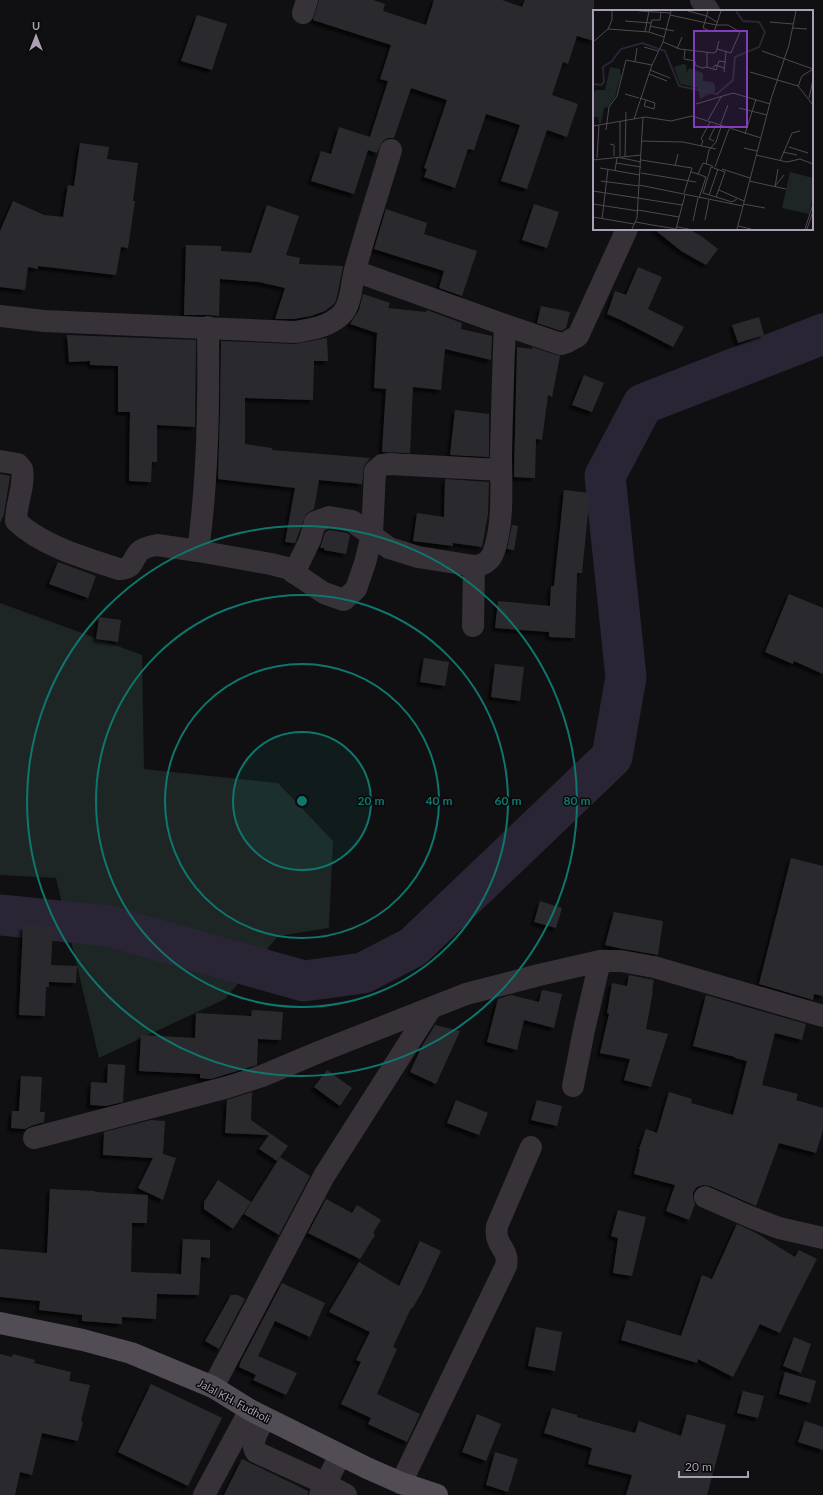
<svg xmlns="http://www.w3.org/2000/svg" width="823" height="1495" font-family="Lato,sans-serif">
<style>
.green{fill:#1d2625}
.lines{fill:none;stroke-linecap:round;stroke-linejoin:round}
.river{stroke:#2a2534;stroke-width:41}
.building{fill:#2c2a2e;filter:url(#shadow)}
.minor{stroke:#363238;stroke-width:22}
.major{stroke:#524c55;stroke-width:22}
.ring{fill:none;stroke:#0f766e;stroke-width:2}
.labels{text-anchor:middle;stroke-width:3;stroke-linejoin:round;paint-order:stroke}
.street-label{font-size:11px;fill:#aa9fb3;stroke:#0b0a0b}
.inset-river{fill:none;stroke:#2a2534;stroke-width:2}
.inset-road{fill:none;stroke:#4e4952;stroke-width:1}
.view{fill:#823dbd;fill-opacity:0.15;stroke:#823dbd;stroke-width:2}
.inset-edge{fill:none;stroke:#aa9fb3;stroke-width:2}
.centre{fill:#0f766e;stroke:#0b0a0b;stroke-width:2}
.ring-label{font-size:12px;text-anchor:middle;font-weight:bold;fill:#0f766e;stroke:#0b0a0b;stroke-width:3;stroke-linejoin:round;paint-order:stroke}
</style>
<defs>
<filter id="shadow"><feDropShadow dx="-3.5" dy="3.5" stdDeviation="1" flood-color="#0009"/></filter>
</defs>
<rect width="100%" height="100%" fill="#100f11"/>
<!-- green -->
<polygon class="green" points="0,603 142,655 144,769 278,783 333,841 329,928 278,936 225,999 99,1058 56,878 0,875"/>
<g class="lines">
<!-- river -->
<polyline class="river" points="0,915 108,926 304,981 363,973 413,947 612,757 626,677 605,476 643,404 823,334"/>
</g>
<!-- building -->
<g class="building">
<polygon points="319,0 373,0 385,4 383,11 426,25 434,0 502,0 522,7 525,0 594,0 594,41 577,36 568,64 563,62 552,95 578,104 567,137 547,130 527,189 501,181 520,125 486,114 474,150 468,149 455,188 424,177 427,169 424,168 447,100 411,88 394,138 388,138 383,141 377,153 368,150 354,194 311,181 321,151 331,154 339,127 370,137 388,81 380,79 391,45 313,20"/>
<polygon points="197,15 227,24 212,70 181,61"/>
<polygon points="80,143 109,147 107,159 138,163 133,201 135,201 128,248 121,247 116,275 38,266 38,269 28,267 25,290 0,287 0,231 13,201 44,215 63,217 68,185 74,186"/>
<polygon points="534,204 559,212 547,248 522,240"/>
<polygon points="267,205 299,216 286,255 300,258 299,264 343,266 337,296 335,303 325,311 311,316 294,319 275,319 285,288 259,282 220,279 219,316 208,315 184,315 186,245 221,246 221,251 251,253"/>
<polygon points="386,209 427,223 424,234 477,251 462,296 439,288 444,271 374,249"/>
<polygon points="654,229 689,229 701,236 718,249 706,265 681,251"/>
<polygon points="638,267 662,277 648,309 684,327 673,347 621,320 607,314 615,291 626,295"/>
<polygon points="363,294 390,303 388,308 426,312 427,310 462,323 461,329 492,336 491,360 445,349 441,390 413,387 410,453 382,452 386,389 374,388 377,333 350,324 359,310"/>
<polygon points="541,306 570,312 566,328 561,331 537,323"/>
<polygon points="759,317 764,335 738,343 732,325"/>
<polygon points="67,335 196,340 195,427 157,425 157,462 152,462 151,482 129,481 130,412 118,412 118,366 90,365 90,361 69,362"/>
<polygon points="327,338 328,361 314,361 313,400 245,398 245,444 272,448 272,450 370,458 364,466 362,484 319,480 314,509 306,514 295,543 285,542 295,488 218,479 220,412 221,341 295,344"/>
<polygon points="517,347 532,349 532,347 560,356 552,397 548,395 542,440 536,439 535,478 514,477"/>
<polygon points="584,375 604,383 592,412 572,405"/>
<polygon points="455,410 489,414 489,457 450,455"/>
<polygon points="0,474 10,476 4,514 0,523"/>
<polygon points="445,479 489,482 488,514 482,547 453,543 453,546 413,541 417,513 444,517"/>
<polygon points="564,490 590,493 582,573 577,573 575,638 549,637 549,632 495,628 498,601 550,606 551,586 554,586"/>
<polygon points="512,525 518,526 514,550 507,549"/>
<polygon points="330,530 347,533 350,535 346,554 324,550 324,548 320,548 325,532"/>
<polygon points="58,562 96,576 88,598 49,584"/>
<polygon points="789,594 823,608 823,674 794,661 793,664 765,652"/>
<polygon points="99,617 121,620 118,642 96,639"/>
<polygon points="424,658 449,662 445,686 420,682"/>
<polygon points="495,664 524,667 520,701 491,697"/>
<polygon points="791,858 823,866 823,996 814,994 813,1000 759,984"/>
<polygon points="540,901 562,908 556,928 534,922"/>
<polygon points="614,912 663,921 658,955 618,948 605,945"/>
<polygon points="23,926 53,927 51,965 77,966 76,983 49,982 49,987 46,987 45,1016 19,1015"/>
<polygon points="629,975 654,980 652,991 653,991 646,1029 668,1034 651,1087 624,1080 630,1059 600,1053 609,1014 607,1013 612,983 627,986"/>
<polygon points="542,990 562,994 554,1028 524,1020 517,1050 487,1042 498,999 511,995 539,1002"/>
<polygon points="706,995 806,1024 802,1040 775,1033 762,1085 798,1094 796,1100 823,1108 823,1130 816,1153 779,1143 756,1206 710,1186 703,1185 697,1187 693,1192 693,1198 695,1204 689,1220 666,1211 675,1185 634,1174 640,1149 639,1149 646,1129 657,1133 669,1092 692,1099 691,1103 733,1115 747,1061 735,1058 735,1057 693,1046"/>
<polygon points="252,1010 283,1012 281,1040 258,1039 257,1065 211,1079 200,1078 200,1074 139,1071 141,1035 195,1038 196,1013 251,1016"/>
<polygon points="435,1025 460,1031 436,1084 410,1072 422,1046"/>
<polygon points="108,1064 125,1065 123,1102 106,1106 90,1105 91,1082 107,1083"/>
<polygon points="327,1070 352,1088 340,1106 314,1087"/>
<polygon points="21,1076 42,1077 40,1112 45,1112 44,1122 31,1126 25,1129 11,1128 12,1111 19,1111"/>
<polygon points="252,1092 251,1120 288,1146 277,1161 259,1149 269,1135 225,1133 227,1100"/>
<polygon points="456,1100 488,1113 479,1135 447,1123"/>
<polygon points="537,1100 562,1106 557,1126 531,1120"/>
<polygon points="151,1120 165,1121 163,1154 176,1158 163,1200 138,1188 153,1158 103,1155 104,1132"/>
<polygon points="280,1157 310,1176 279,1235 244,1214"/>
<polygon points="218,1180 251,1202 233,1229 204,1209 204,1202"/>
<polygon points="50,1189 95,1191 95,1192 148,1195 147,1223 132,1223 131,1272 181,1274 183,1239 210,1240 210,1258 201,1257 199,1295 157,1294 156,1319 122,1317 122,1324 82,1321 82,1315 39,1310 40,1301 0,1297 0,1249 47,1253"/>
<polygon points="326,1199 352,1213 357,1205 381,1220 373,1233 375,1235 360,1259 308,1233"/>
<polygon points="618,1210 646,1217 632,1276 613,1273 618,1238 611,1236"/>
<polygon points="737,1224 756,1233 795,1257 799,1250 817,1259 792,1308 780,1333 760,1324 733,1377 698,1359 697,1363 621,1340 627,1320 681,1336 702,1275 712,1279"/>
<polygon points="420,1241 441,1251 422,1292 412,1309 411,1308 393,1347 397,1349 377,1394 420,1414 407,1442 368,1424 371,1418 341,1404 361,1362 356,1360 370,1332 329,1312 359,1262 399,1286"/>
<polygon points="282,1283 325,1303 310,1337 275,1321 258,1356 297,1373 286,1395 253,1380 256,1375 239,1367 241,1361"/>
<polygon points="231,1295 238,1295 245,1299 219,1349 205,1341"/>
<polygon points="536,1327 562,1332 555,1371 528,1366"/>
<polygon points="794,1337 811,1344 801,1373 783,1366"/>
<polygon points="0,1354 12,1357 13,1354 35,1360 34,1363 71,1372 69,1381 90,1385 81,1421 83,1422 78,1441 42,1433 32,1475 20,1472 15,1495 0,1495"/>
<polygon points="785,1372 816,1381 810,1403 779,1394"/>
<polygon points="151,1384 222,1418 188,1486 118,1452"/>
<polygon points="743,1391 764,1396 758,1418 737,1413"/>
<polygon points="552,1408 577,1415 577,1417 635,1433 639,1421 681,1436 687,1414 726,1425 707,1495 626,1495 632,1475 588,1464 592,1448 544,1433"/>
<polygon points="477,1414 501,1424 486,1461 462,1452"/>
<polygon points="805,1421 823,1427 823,1450 798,1442"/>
<polygon points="495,1452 518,1459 508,1492 486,1485"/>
<polygon points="242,1459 308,1491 308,1495 224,1495"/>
</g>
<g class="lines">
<!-- minor -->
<g class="minor">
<polyline points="701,0 709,11"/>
<polyline points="303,13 307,0"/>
<polyline points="355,271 505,325 561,344 567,342 578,336 627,229"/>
<path d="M0,316L44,321L295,332C312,329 329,327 342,314C352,304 351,283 355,270C366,230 379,190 391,150"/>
<path d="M0,461L18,464L22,469C25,486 16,503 16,521C42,546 85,558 119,569C134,569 131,561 139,552C143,548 151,546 157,545L198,551C208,477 209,402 208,327"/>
<polyline points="198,551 271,564 287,568 324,593 344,600 356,589 365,563 372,535 375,471 382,465 390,464 501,470"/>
<path d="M294,573L310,540L315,522L329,517L352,521L389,548L418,557L474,566C484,566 491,560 494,551C504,522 501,483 501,454C502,411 503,368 505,325"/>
<polyline points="473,626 474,566"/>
<polyline points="573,1086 584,1030 600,961"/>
<polyline points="34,1138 228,1087 262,1076 319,1052 466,994 539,975 600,961 621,961 654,967 823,1016"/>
<polyline points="705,1197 753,1218 779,1228 823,1238"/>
<polyline points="213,1387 324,1176 431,1008"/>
<path d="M265,1418C260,1428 249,1441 256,1452L326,1484L346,1495"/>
<path d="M401,1483L506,1266C510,1248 494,1248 497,1226L531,1147"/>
<polyline points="204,1495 250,1410"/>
<polyline points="320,1495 340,1455"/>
</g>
<!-- major -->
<polyline class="major" points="0,1323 83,1340 131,1353 213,1387 250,1410 367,1468 401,1483 437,1495"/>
</g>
<!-- distance rings -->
<circle cx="302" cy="801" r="69" fill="#0f766e" fill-opacity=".12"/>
<g class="ring">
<circle cx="302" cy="801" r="69"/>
<circle cx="302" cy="801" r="137"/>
<circle cx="302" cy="801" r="206"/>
<circle cx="302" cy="801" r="275"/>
</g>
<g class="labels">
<!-- street labels -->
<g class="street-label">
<text transform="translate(234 1401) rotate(28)" y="4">Jalal KH. Fudholi</text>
</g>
</g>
<!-- overview -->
<g transform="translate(593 10)">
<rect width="220" height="220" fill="#100f11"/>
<path d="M90,54L93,55L94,63L96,58L110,63V71L119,72L122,75V81L107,89L105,78L87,74L81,57ZM17,57L27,59L28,66L22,87L15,97L11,98L8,113H6L5,107H0V84L3,80H12ZM197,162L220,168V185L216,204L189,198Z" fill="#1d2625"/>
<path class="inset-river" d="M0,74L8,75L11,72L10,57L19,51L28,39L49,33L72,41L86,76L124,84L140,70L142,47L166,37L172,22L166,12L150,11L143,1"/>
<path class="inset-road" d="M46,1L78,3M95,1L114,6L124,12M77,5L123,15H135L147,22L138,43L124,39M32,11L58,13M177,12L200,14M57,16L81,21M200,18L214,19M15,19L56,22L71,27M115,20L110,18L115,1M52,22L56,1M56,22L59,10H67L68,2M121,22L128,1M0,32L15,19L19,10V1M70,32L87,39L120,43L123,42L126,31M51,37L65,41M84,39L89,27M92,40L91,49L102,51V55L109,58L114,57V42M169,41L220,59M42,52L44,38M114,57L123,60L126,51L133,52M120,58L122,55L131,58M57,60L77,68M131,62L133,42M157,62L205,76L220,95M56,64L74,71M205,76L209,66L220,59M32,84L46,88M47,88L62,93L61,99L51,96L53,90M216,88L220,70M103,94L140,83L177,94M146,98L174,105M41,109L59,55L70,32L78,1M115,110L128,87M27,111V146M0,116L52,107L78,111L99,106L168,128M127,116L135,95M13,120L16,97L24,86L33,50L59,55M152,124L163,89M49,131L90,132L123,139M121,131L116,129L123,115M17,134L21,135V146M108,136L110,131L108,129L117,112M196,137L215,143M151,138L164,141M190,142L204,145M163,145L194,152L207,149L220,154M32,146L33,102M24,147L48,152M4,148L6,115M0,150L48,145M48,150L99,158L91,183M187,151L199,123L207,121M23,153L48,157M113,154L116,140L123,132L128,117M82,156L85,144M122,157L136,119M7,158L47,165M129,159L157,168M22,160L24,148M98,162L105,164L110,153L120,156M48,163L103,172M105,164L113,167L106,188M8,171L46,176M156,171L193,179M46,175L150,196M182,176L191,165M182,177L185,159M126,180L151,191M0,181L89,195M116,185L125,159M123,187L132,162L118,157L110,183L123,187L139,192L144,189M0,194L45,201M150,194L172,198M45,200L86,207M0,207L41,214M9,209L15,159M112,210L116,190M100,211L105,188M42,212L83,219M145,216L158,219M84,217L96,219M39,219L44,208L50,107M83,219L92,185M144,219L178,89L196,35L203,1M212,219L220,194M214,219L219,204"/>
<path class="view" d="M101,21H154V117H101Z"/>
<rect width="220" height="220" class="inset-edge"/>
</g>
<circle cx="302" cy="801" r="6" class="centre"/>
<g class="ring-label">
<text x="371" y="805">20 m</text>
<text x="439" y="805">40 m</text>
<text x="508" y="805">60 m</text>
<text x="577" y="805">80 m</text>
</g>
<!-- north arrow -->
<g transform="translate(36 36)" stroke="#0b0a0b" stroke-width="3" paint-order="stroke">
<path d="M0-3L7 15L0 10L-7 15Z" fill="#aa9fb3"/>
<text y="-6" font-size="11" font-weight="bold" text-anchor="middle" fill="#aa9fb3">U</text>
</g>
<!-- scale -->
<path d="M679 1471v6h69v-6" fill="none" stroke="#aa9fb3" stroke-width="2"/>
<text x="685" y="1471" font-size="12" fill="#aa9fb3" stroke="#0b0a0b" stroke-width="3" paint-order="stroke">20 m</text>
</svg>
